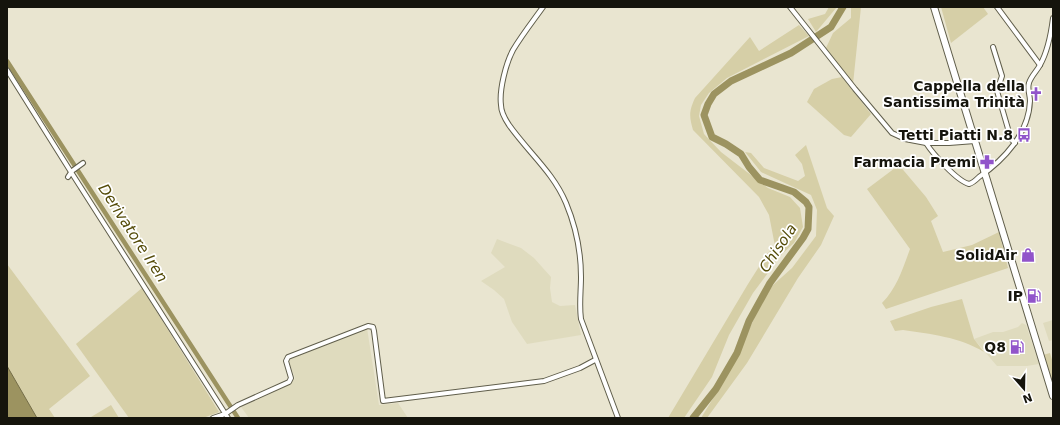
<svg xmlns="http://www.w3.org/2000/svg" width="1060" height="425" font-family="'DejaVu Sans',sans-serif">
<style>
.built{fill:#dfdbbe}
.green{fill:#d6cfa7}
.water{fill:#9c9360;stroke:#746d47}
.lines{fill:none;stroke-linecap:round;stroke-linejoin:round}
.canal{stroke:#9c9360;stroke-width:4.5}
.river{stroke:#9c9360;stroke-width:7}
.street-casing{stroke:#605e4b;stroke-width:6}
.secondary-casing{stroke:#605e4b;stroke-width:8}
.street{stroke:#fff;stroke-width:4}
.secondary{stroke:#fff;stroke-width:6}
.labels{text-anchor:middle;stroke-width:3.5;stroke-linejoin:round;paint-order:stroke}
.poi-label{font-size:14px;font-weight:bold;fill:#15140c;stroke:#fff;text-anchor:end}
.water-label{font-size:15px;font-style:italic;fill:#544b08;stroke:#fff}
</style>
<rect width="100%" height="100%" fill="#e9e5d0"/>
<!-- built -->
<g class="built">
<polygon points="497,239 521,248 534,258 551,277 550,288 552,302 560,306 575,305 581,335 527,344 512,322 504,299 494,290 481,281 505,267 491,253"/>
<polygon points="1053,320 1053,340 1049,341 1043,323"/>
<polygon points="1022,323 1026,325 1039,364 1027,366 997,366 974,339 993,332 1003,332 1018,327"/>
<polygon points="367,328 379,405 398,403 408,418 249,418 241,407 290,384 295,378 288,360"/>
</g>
<!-- green -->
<g class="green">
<polygon points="829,7 837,7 816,32 808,19 825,14"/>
<polygon points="851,7 861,7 853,84 826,48 833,33 851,18"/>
<polygon points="941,7 983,7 988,14 951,43"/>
<path d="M799,25L809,36L727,78L709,93L701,105L699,116L704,134L721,152L747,172L768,188L790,197L800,208L803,227L794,243L782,254L753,293L729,335L712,377L684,418H668L748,284L767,254L775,246L769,215L759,197L693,130C689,116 689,111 695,98L750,37L759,51Z"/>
<polygon points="842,77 871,114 851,137 844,135 807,102 814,89 832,79"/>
<polygon points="806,145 827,208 834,216 821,245 798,278 747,363 707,418 701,418 728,374 762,302 773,285 792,268 816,236 817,210 811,195 761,172 745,152 751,153 764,168 798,181 805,176 802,164 795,155"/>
<path d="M899,165L926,197L938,216L931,221L943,252L972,245L999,232L1008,268L886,309L882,303C897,288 903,268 910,249L867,189Z"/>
<polygon points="7,264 90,376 49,409 55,418 37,418 7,366"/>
<polygon points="142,288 219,412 203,418 129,418 76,344"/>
<path d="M962,299L974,339L984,352C960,337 930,334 903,330L895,331L890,321L931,307Z"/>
<polygon points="1050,353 1053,363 1053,386 1043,355"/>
<polygon points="111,405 119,418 89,418 91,417"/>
</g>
<!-- water -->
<polygon class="water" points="7,366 37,418 7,418"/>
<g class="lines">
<!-- canal -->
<polyline class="canal" points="7,61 238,418"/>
<!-- river -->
<polyline class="river" points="693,418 716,389 737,353 749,321 770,283 803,238 808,229 809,207 806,202 794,192 760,180 749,167 741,154 726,144 712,137 704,115 708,104 714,94 731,81 791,53 831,27 843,7"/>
<defs>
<g id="street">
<path d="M543,7C533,21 522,35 513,50C506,63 499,90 501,105C501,112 505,119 509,125C528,152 553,172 566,203C576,227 581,251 581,277C581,291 579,305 581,319L618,418"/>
<polyline points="790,7 855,89 892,133 905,139 926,143 949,143 975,141"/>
<polyline points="997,7 1040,65"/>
<polyline points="993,47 1002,76 997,91 1011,139 1015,143"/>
<polyline points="7,70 71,172 228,418"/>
<path d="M926,143C933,154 957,181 969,184C973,183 976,180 979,177C1004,160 1029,133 1030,101C1030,95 1027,89 1029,83C1031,76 1037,71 1040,65C1048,51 1051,34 1053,18"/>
<polyline points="68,177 72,171 83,163"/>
<polyline points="213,418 225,414 238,405 289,382 291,378 286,361 288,357 368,326 373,327 374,331 383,401 544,381 580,368 595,360"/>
</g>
<polyline id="secondary" points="934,7 1053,396"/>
</defs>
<!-- street casing -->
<use href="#street" class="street-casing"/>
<!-- secondary casing -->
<use href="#secondary" class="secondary-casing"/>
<!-- street -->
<use href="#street" class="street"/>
<!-- secondary -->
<use href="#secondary" class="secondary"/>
</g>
<!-- icons -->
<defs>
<symbol id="church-bare" viewBox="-9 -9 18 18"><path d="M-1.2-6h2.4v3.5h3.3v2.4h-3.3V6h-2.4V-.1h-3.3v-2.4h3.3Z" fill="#9154ca" stroke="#fff" stroke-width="2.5" paint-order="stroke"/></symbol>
<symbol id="bus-bare" viewBox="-9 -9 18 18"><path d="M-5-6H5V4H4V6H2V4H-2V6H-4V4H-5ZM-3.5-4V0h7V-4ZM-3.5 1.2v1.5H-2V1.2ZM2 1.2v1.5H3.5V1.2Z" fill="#9154ca" stroke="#fff" stroke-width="2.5" paint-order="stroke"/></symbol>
<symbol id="pharmacy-bare" viewBox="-9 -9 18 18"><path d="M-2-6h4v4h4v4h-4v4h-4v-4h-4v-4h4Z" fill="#9154ca" stroke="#fff" stroke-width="2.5" paint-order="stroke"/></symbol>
<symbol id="shop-bare" viewBox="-9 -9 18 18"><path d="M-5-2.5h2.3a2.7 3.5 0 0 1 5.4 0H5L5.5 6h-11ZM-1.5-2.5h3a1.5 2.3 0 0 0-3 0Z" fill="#9154ca" stroke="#fff" stroke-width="2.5" paint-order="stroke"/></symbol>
<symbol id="fuel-bare" viewBox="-9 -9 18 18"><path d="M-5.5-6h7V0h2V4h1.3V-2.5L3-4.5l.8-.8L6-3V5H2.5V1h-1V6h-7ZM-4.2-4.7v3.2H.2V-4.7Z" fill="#9154ca" stroke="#fff" stroke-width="2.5" paint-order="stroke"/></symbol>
</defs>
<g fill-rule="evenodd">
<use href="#church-bare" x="1026" y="84" width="20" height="20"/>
<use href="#bus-bare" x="1014" y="125" width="20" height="20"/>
<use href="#pharmacy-bare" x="977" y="152" width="20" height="20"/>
<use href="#shop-bare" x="1018" y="245" width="20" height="20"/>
<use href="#fuel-bare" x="1024" y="286" width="20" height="20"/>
<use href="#fuel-bare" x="1007" y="337" width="20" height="20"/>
</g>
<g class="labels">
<!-- poi labels -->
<g class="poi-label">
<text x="1025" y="91">Cappella della<tspan x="1025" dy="16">Santissima Trinità</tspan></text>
<text x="1013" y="140">Tetti Piatti N.8</text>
<text x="976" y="167">Farmacia Premi</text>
<text x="1017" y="260">SolidAir</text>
<text x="1023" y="301">IP</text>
<text x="1006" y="352">Q8</text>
</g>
<!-- water labels -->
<g class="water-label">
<text transform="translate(133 233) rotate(57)" y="5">Derivatore Iren</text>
<text transform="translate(778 248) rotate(-56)" y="5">Chisola</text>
</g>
</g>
<!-- border -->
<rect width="1060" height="425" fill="none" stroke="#15140c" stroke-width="16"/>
<!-- north arrow -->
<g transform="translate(1024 389) rotate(160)" stroke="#ffffff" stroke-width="3" paint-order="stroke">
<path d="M0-3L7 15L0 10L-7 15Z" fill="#15140c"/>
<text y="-6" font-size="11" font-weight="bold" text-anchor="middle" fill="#15140c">N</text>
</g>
</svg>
